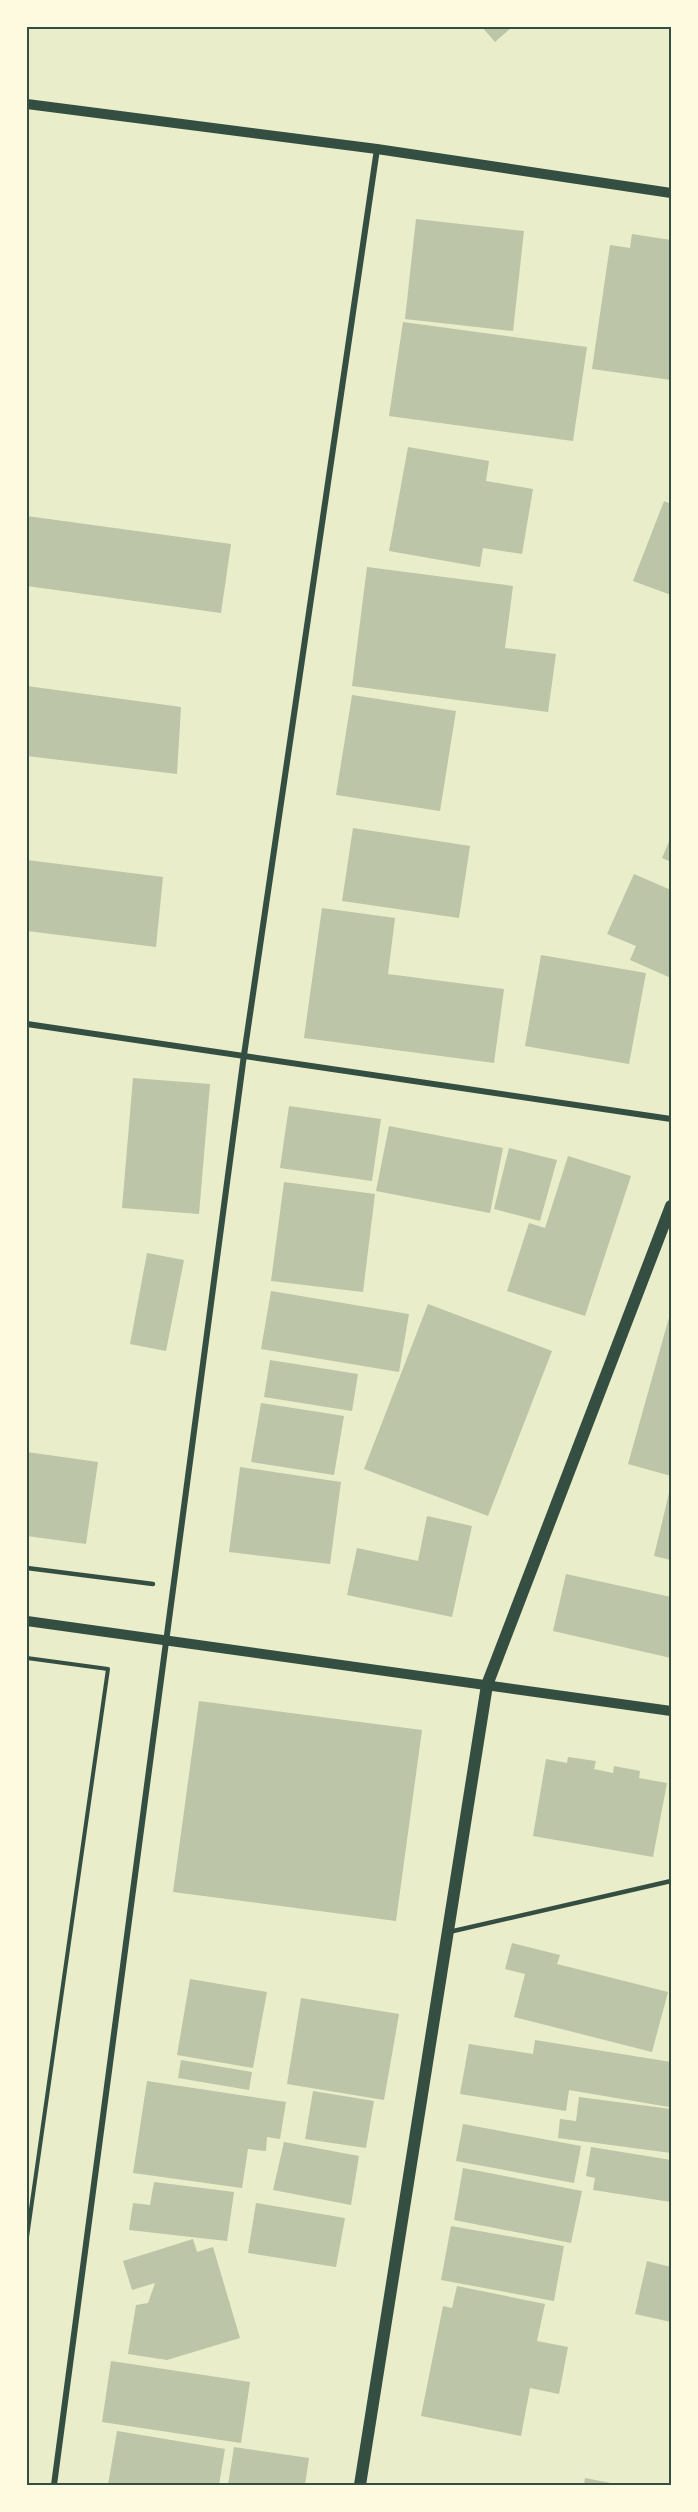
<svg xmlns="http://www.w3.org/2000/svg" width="698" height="2512" font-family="'Varela Round',sans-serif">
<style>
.building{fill:#bcc5a7}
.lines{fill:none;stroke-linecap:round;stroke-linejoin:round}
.path{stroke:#344e41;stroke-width:4}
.service{stroke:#344e41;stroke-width:4.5}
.minor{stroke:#344e41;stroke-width:6}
.tertiary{stroke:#344e41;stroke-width:10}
.secondary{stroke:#344e41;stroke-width:12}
.neatline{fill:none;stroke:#344e41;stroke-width:2}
</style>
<rect width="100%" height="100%" fill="#e9edc9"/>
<!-- building -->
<g class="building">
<polygon points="482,27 512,27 495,42"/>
<polygon points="416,219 524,231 513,331 405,319"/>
<polygon points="632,234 671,240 671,380 592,369 610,245 630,248"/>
<polygon points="403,322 587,347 573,441 389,416"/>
<polygon points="408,447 489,461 486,481 533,489 522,554 483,548 480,567 389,551"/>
<polygon points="664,501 671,504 671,595 633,581"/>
<polygon points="27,516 231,544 221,613 27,586"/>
<polygon points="367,567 513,586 505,648 556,654 548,712 352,686"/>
<polygon points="27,686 181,707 177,774 27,756"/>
<polygon points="352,695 456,711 440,811 336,795"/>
<polygon points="353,828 470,846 459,918 342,901"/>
<polygon points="671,837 671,862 662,858"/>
<polygon points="27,860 163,877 156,947 27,931"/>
<polygon points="634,874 671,890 671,978 630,960 636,946 607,934"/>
<polygon points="322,908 395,918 388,974 504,989 494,1063 304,1038"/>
<polygon points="541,955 646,973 629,1064 525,1046"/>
<polygon points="133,1078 210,1084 199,1214 122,1208"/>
<polygon points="289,1106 381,1119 372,1181 280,1168"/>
<polygon points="389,1126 503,1148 490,1213 376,1191"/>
<polygon points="509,1148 557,1160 540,1221 494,1209"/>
<polygon points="568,1156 631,1176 585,1316 507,1291 529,1223 545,1228"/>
<polygon points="284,1182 375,1194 363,1292 271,1281"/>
<polygon points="147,1253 184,1260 166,1351 130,1344"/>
<polygon points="271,1291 409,1314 399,1372 261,1349"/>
<polygon points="428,1304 552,1351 488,1516 364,1469"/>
<polygon points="670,1314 671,1315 671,1476 628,1464"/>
<polygon points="270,1360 358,1374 352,1411 264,1397"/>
<polygon points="261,1403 344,1416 334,1475 251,1462"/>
<polygon points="27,1452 98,1462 86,1544 27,1536"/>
<polygon points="240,1467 341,1482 330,1564 229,1552"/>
<polygon points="669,1493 671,1494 671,1560 654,1556"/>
<polygon points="427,1516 472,1526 452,1617 347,1595 357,1548 418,1561"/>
<polygon points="566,1574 671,1597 671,1658 553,1631"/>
<polygon points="199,1701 422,1730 396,1921 173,1892"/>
<polygon points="568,1757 596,1761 594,1769 613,1773 614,1766 640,1771 639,1778 667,1783 653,1857 533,1836 546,1759 567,1763"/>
<polygon points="512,1943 560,1955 557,1964 668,1992 652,2052 514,2017 525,1974 505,1969"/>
<polygon points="190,1979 267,1992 253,2068 177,2055"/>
<polygon points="301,1998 399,2014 384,2100 287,2084"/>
<polygon points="535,2040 671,2062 669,2107 569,2090 566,2111 460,2094 469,2044 533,2054"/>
<polygon points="181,2060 252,2072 249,2090 178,2078"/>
<polygon points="147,2081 286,2102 280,2139 267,2137 266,2151 248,2149 242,2188 133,2173"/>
<polygon points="313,2091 374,2101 366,2148 305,2139"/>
<polygon points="579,2097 671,2109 671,2153 558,2138 560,2119 576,2121"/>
<polygon points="463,2124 581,2146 574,2183 456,2161"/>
<polygon points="284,2142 359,2156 351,2205 273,2190"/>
<polygon points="591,2147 671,2160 671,2202 593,2190 595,2178 586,2176"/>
<polygon points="463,2168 582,2191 571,2243 454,2220"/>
<polygon points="154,2182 234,2192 227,2241 129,2230 133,2203 150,2205"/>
<polygon points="256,2203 345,2218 336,2267 248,2253"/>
<polygon points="451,2226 564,2246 554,2301 441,2280"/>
<polygon points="193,2239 197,2252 213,2247 240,2338 167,2360 128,2354 136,2305 148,2303 155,2283 132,2290 123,2261"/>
<polygon points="647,2261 671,2267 671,2322 635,2314"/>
<polygon points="457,2286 545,2304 537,2341 568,2347 559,2394 530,2388 521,2436 421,2416 443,2306 452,2308"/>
<polygon points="111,2361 250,2382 241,2443 102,2422"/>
<polygon points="117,2431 225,2449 219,2485 108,2485"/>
<polygon points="234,2447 309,2458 305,2485 228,2485"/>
<polygon points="585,2478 616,2484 616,2485 584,2485"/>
</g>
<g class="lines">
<!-- path -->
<polyline class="path" points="27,1658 108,1669 27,2237"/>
<!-- service -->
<g class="service">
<polyline points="27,1568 153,1584"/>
<polyline points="449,1932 671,1881"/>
</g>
<!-- minor -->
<g class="minor">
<polyline points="27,1024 671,1119"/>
<polyline points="54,2485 244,1055 377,149"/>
</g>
<!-- tertiary -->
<g class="tertiary">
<polyline points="27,104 377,149 671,193"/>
<polyline points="27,1621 671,1711"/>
</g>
<!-- secondary -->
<polyline class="secondary" points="360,2485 487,1685 671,1206"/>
</g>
<!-- border -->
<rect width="698" height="2512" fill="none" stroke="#fefae0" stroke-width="57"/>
<rect x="28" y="28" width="642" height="2456" class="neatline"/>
</svg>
